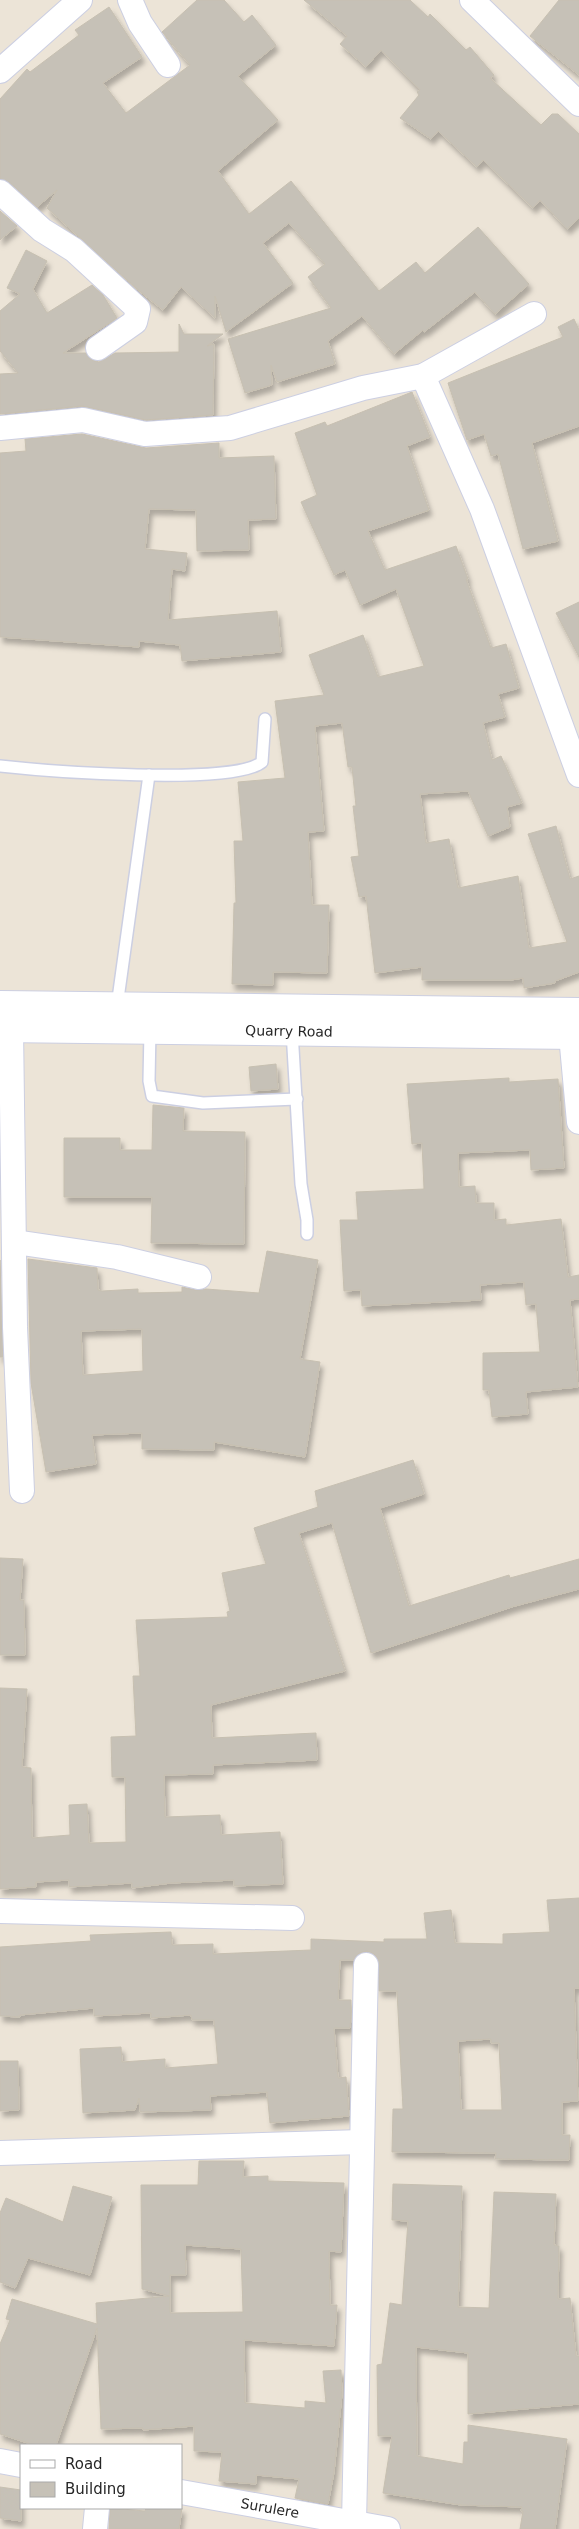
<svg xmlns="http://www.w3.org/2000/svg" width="579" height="2529" font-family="'DejaVu Sans',sans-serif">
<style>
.building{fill:#c6c1b7;stroke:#c7c0b1;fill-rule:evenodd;filter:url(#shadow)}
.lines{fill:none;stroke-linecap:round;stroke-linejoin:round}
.service-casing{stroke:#cccfe2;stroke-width:14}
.minor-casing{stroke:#cccfe2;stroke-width:26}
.secondary-casing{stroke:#cccfe2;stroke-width:30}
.service{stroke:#fff;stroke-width:11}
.minor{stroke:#fff;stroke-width:24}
.secondary{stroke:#fff;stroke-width:28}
.labels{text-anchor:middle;stroke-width:5;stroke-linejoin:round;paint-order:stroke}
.street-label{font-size:14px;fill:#272727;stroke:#fff}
</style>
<defs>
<filter id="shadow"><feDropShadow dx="3" dy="5.5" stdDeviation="2.5" flood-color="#0004"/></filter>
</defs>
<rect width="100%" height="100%" fill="#ece4d7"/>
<!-- building -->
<g class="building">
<polygon points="197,0 224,0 244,22 252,15 276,45 238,76 278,120 218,171 249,214 291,181 379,291 416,262 425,273 478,227 529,284 495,314 475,292 424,332 423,330 394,354 362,316 328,341 335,364 277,382 271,365 272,385 245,393 228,339 331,308 308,277 325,264 289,223 263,243 293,283 226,332 215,296 215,318 181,287 163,310 137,289 47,208 57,190 37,207 9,182 0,179 0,99 27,69 30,72 79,35 75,30 109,7 142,57 103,83 126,113 190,65 162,32"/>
<polygon points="304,0 410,0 428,17 430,14 466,50 470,47 494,75 490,78 541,125 552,114 558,114 579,134 579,218 567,229 540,200 533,208 483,160 477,167 438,131 431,139 400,118 419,95 417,92 420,90 381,50 366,67 340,44 347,36"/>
<polygon points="559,0 579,0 579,75 530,36"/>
<polygon points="0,211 17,226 0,240"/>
<polygon points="26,250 47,261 33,289 47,313 92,285 103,295 117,318 63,353 86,353 92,360 99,362 115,353 179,352 179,324 184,334 223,334 207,346 214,344 213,415 146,420 82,406 0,414 0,374 18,373 0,351 0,311 20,294 7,288"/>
<polygon points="574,319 579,330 579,426 532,443 558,541 523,549 498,454 491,456 484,434 467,440 448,383 563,337 558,327"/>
<polygon points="412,392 430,437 407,446 429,510 368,531 385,570 456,546 468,579 466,579 491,648 506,644 519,688 498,694 505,717 483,723 492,760 501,756 522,803 507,807 510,827 488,836 468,791 420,794 426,843 449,839 458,888 518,876 529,948 567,942 528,834 556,826 570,879 579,876 579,972 555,981 555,983 524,988 523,978 511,980 422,980 422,967 375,973 366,896 359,897 351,857 359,856 353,806 356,806 352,767 348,767 342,723 315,726 324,831 308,832 312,905 329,905 327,973 273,972 273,985 232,984 234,903 236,903 234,841 243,841 238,782 285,778 275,701 324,695 309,655 363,635 378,677 424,666 396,589 360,605 345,570 334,575 301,502 317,495 295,433 325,422 327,426"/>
<polygon points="82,434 146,448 219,443 219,458 274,456 276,519 248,520 249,550 197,551 196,510 149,509 145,549 187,553 185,571 172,569 168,620 277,611 281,652 182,661 180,645 139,641 139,647 0,637 0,453 26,451 25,439"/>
<polygon points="579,602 579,657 556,613"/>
<polygon points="276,1064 278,1089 251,1091 249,1067"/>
<polygon points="509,1078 509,1082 558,1079 564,1168 531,1170 530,1150 458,1153 459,1187 475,1186 476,1203 494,1203 494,1220 506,1219 506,1225 561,1219 568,1277 579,1275 579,1299 570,1300 578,1387 526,1392 528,1414 492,1417 489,1390 483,1390 483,1353 540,1352 536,1304 526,1305 524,1282 480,1285 481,1300 362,1306 361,1290 344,1291 340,1220 358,1220 356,1192 424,1189 422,1143 412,1144 407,1084"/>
<polygon points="153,1105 184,1108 183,1131 245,1132 244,1244 151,1243 152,1197 64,1197 64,1138 120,1138 120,1150 152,1150"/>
<path d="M267,1251L318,1260L300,1359L320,1362L305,1457L214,1442V1450L142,1449V1433L92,1435L96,1464L46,1472L31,1383L28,1259L97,1268L98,1290L102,1291L138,1289V1293L182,1292V1287L196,1290L206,1289L259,1293ZM142,1329L143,1371L83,1375L81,1331Z"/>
<polygon points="0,1260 3,1357 0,1357"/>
<polygon points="413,1460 424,1494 380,1508 409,1606 509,1575 510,1578 579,1559 579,1589 515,1606 371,1653 332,1523 299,1533 345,1671 211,1705 212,1738 316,1733 317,1760 213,1765 213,1774 164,1775 165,1817 220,1815 221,1835 280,1832 283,1884 234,1886 234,1880 171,1883 132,1888 132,1883 69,1887 69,1880 36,1882 36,1887 0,1889 0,1688 27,1689 22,1767 31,1768 32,1838 70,1835 69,1805 87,1804 89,1843 126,1842 125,1777 112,1777 111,1737 136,1736 133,1676 140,1676 136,1620 228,1617 227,1612 230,1611 222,1573 266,1564 254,1528 318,1507 315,1491"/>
<polygon points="0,1558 23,1559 20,1600 24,1600 25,1655 0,1655"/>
<path d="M579,1898V1988H574L578,2101L562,2102V2135H570L569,2160L495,2159L496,2153L392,2152L393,2109H403L397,1991H379L378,1959L374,1954L367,1951L359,1953L354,1960H340L338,2000H351V2018L350,2028H334L338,2078L346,2077L349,2116L270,2123L267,2092L210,2096L211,2110L140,2112L139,2098L135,2110L83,2113L80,2049L121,2047L122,2062L165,2059V2068L218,2064L214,2020H192L191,2015L151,2018V2013L94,2016V2008L20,2015V2017L0,2016V1947L91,1941L90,1935L171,1932L172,1945L213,1944V1954L311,1950V1939L384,1942V1939H427L424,1913L451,1910L455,1943L503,1944V1934L550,1932L547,1900ZM491,2039V2043H499L502,2110H461L458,2041Z"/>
<polygon points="0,2061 18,2061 19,2110 0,2111"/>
<path d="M199,2161H244L243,2177L268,2176V2181L344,2183L341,2252L329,2251L330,2305H337L334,2346L244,2340L245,2403L305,2408V2401L326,2403L323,2371L341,2370L342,2394L334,2472L328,2504L295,2498L299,2479L256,2475V2484L219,2481L222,2452L194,2451V2426L143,2430V2428L101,2429L97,2328L56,2445H34L0,2434V2344L10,2320L6,2319L12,2299L97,2324L96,2303L169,2296L142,2289L141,2185H198ZM185,2245L241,2249L243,2312L170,2313V2275H186Z"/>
<polygon points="393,2184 462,2186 458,2307 489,2308 494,2192 556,2194 554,2245 559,2246 558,2299 570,2298 576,2356 579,2356 579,2404 468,2414 468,2353 416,2347 417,2456 463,2464 464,2442 468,2442 468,2425 567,2439 555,2529 520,2529 523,2511 521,2511 522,2507 461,2505 383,2493 392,2436 378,2436 377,2365 382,2364 390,2303 402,2305 408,2221 392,2220"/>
<polygon points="73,2186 112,2197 90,2275 28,2258 15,2288 0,2282 0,2213 6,2198 63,2222"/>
<polygon points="0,2487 21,2490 21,2521 0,2518"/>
<polygon points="110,2508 145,2511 146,2508 182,2508 179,2529 109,2529"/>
</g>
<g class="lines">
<defs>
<g id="service">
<path d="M0,766C45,771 233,786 262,762L265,719"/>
<polyline points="117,1006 149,775"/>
<polyline points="150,1030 149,1081 152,1096 203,1103 297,1099"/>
<polyline points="292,1031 301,1184 307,1220 307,1234"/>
</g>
<g id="minor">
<polyline points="130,0 140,23 168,65"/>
<polyline points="472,0 579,104"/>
<polyline points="0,71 80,0"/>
<polyline points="0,192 42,230 74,250 138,309 135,322 98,348"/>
<polyline points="423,376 482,509 579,775"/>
<polyline points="0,428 83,420 145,434 230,428 363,388 423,376 534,314"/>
<polyline points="11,1028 15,1327 22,1491"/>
<polyline points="571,1035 579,1122"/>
<polyline points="15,1242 117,1257 199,1277"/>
<polyline points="0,1911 292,1918"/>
<polyline points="0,2153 362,2142"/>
<polyline points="0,2461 21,2465"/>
<polyline points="181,2492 388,2529"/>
<polyline points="354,2523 366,1965"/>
<polyline points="95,2529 97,2508"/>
</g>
<g id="secondary">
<polyline points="0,1005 579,1012"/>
<polyline points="0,1028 579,1035"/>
</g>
</defs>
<!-- service casing -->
<use href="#service" class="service-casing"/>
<!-- minor casing -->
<use href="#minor" class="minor-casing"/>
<!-- secondary casing -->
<use href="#secondary" class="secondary-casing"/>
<!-- service -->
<use href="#service" class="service"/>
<!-- minor -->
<use href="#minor" class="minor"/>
<!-- secondary -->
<use href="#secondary" class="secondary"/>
</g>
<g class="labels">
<!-- street labels -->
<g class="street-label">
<text transform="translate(289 1031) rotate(1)" y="5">Quarry Road</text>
<text transform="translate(270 2508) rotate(10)" y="5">Surulere</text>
</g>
</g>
<!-- legend -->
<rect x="20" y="2444" width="162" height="65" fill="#ffffff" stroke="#a9a9a9"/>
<rect x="30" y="2460" width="25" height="8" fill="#ffffff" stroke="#a9a9a9"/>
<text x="65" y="2469" font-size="15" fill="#272727">Road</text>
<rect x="30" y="2482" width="25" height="15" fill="#c6c1b7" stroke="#a9a9a9"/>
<text x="65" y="2494" font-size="15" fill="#272727">Building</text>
</svg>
